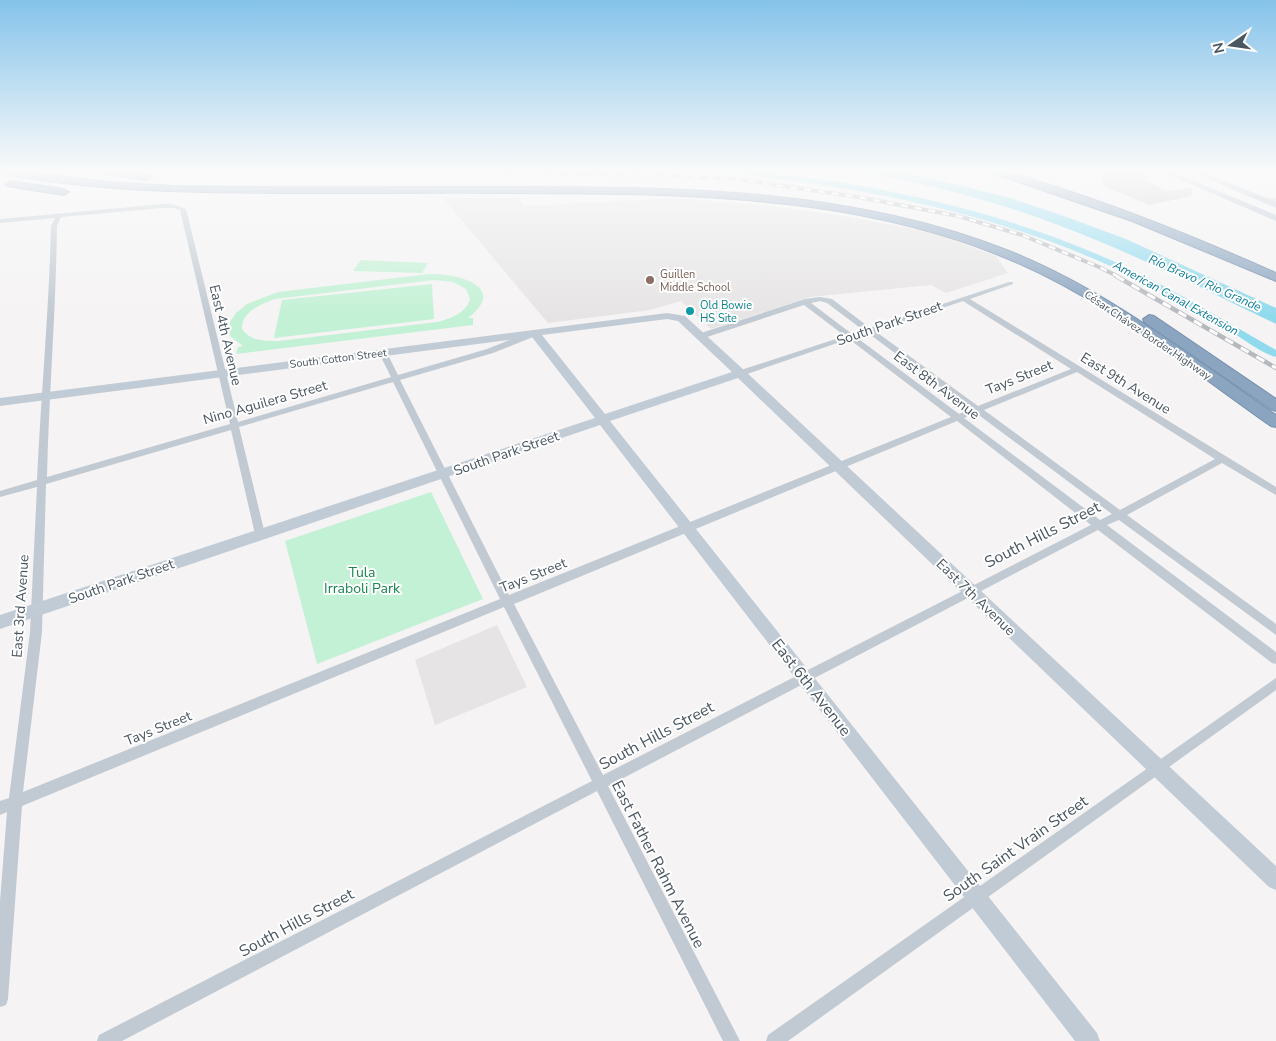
<svg xmlns="http://www.w3.org/2000/svg" width="1276" height="1041" font-family="'Nunito Sans',sans-serif">
<style>
.education{fill:#e6e4e5}
.green{fill:#c3f1d5;fill-rule:evenodd}
.water{fill:#90daee}
.lines{fill:none;stroke-linecap:round;stroke-linejoin:round}
.canal{fill:#90daee;fill-rule:evenodd}
.building{fill:#cdcfd5}
.highway-casing{stroke:#7690ad;stroke-width:2}
.street{fill:#c1cad2;fill-rule:evenodd}
.secondary{fill:#c1cbd6;fill-rule:evenodd}
.primary{fill:#b3c2d1;fill-rule:evenodd}
.highway{fill:#8ba5c1;fill-rule:evenodd}
.rail-far1-casing{stroke:#b5b8bd;stroke-width:4}
.rail-casing{stroke:#b5b8bd;stroke-width:4.5}
.rail-far1{stroke:#fff;stroke-width:2.5;stroke-dasharray:7;stroke-linecap:butt}
.rail{stroke:#fff;stroke-width:3;stroke-dasharray:9;stroke-linecap:butt}
.education-dot{fill:#8d6e63;stroke:#fff;stroke-width:2}
.culture-dot{fill:#0f9aa8;stroke:#fff;stroke-width:2}
.labels{text-anchor:middle;stroke-width:4;stroke-linejoin:round;paint-order:stroke}
.far-education-label{font-size:11px;fill:#785e54;stroke:#fff;text-anchor:start}
.far-culture-label{font-size:11px;fill:#0d838f;stroke:#fff;text-anchor:start}
.far-street-label{font-size:11px;fill:#4a5661;stroke:#fff}
.far-water-label{font-size:12px;font-style:italic;fill:#0c7c9b;stroke:#fff}
.street-label{font-size:14px;fill:#4a5661;stroke:#fff}
.park-label{font-size:14px;fill:#17864f;stroke:#fff}
.near-street-label{font-size:16px;fill:#4a5661;stroke:#fff}
</style>
<rect width="100%" height="100%" fill="#f5f3f3"/>
<!-- education -->
<g class="education">
<polygon points="443,198 519,198 525,206 677,198 767,206 831,214 927,231 996,256 1008,273 946,293 931,285 810,297 711,329 681,301 650,310 548,323"/>
<polygon points="497,625 527,687 435,725 415,660"/>
</g>
<!-- green -->
<g class="green">
<polygon points="361,260 428,263 422,273 353,271"/>
<path d="M429,274C457,273 509,286 468,318H473V325L236,354L238,347L243,346L230,336V322L236,313L247,304L278,292ZM434,280L453,282L466,289L470,299C466,313 450,319 437,322L279,341C265,341 250,341 242,329C241,312 261,304 275,299Z"/>
<polygon points="432,284 434,319 274,338 282,300"/>
<polygon points="431,492 483,599 317,664 285,541"/>
</g>
<!-- water -->
<path class="water" d="M856,171H900L1007,197L1061,215L1126,239L1276,308V324C1204,289 1133,253 1058,225C993,200 924,183 856,171Z"/>
<g class="lines">
<!-- canal -->
<path class="canal" d="M720,171C761,171 803,177 844,183C942,199 1040,226 1130,269C1180,293 1228,323 1276,350V357C1259,352 1242,338 1227,329C1191,308 1155,287 1117,269C992,212 859,186 723,173Z"/>
</g>
<!-- building -->
<polygon class="building" points="1111,171 1137,171 1151,175 1146,181 1158,186 1164,191 1191,188 1192,196 1149,205 1104,186 1101,180 1102,172"/>
<g class="lines">
<defs>
<g id="highway">
<path d="M0,171H19L106,182L174,186C289,188 403,187 517,187C682,187 854,189 1009,251C1107,290 1190,356 1276,415V427L1271,426C1184,365 1100,295 1001,256C883,208 755,197 629,194C523,192 416,193 310,193C207,193 106,193 5,174Z"/>
<path d="M102,171C116,170 141,168 152,177L147,180L107,174Z"/>
<path d="M986,171C1009,169 1034,180 1056,187C1131,211 1204,241 1276,273V281L1132,221Z"/>
<polygon points="10,181 64,189 69,192 64,195 7,186 5,184"/>
<polygon points="1149,315 1154,316 1276,399 1276,411 1271,409 1144,322 1143,319"/>
</g>
</defs>
<!-- highway casing -->
<use href="#highway" class="highway-casing"/>
<!-- street -->
<g class="street">
<path d="M163,204H173L186,209L238,422L391,377L379,353L380,351H386L398,375L487,349L532,331H538V335L493,353L400,380L509,595L951,417L849,339L744,375H738V371L845,336L804,305L704,338H698V334L805,299L820,297L832,299L870,328L1009,282H1013V284L970,299L1276,487V495L1222,463L1127,515L1276,624V635L1119,520L1107,525L1276,652V664L1272,663L1098,530L608,786L740,1041H723L597,791L122,1041H97L99,1035L592,781L504,607L22,806L8,999L6,1005L0,1007V901L7,812L0,815V801L9,798L30,632L37,487L0,497V491L37,480C41,395 49,311 51,226L55,218L0,223V219ZM163,208H173L180,210L230,424L47,477C49,393 56,310 57,226L61,217ZM820,301L827,303L863,330L852,334L811,303ZM963,301L1071,369L978,406L875,331ZM868,333L970,409L959,414L856,337ZM1077,372L1215,459L1120,510L984,410ZM393,382L500,599L23,792L42,632L46,484L231,430L255,534L256,537H264L265,534L239,427ZM976,413L1112,514L1100,520L964,418ZM957,421L1091,525L603,775L514,604Z"/>
<polygon points="1276,678 1276,690 788,1041 766,1041 768,1035"/>
</g>
<!-- secondary -->
<g class="secondary">
<polygon points="1276,198 1276,202 1264,203 1260,201 1264,199"/>
<path d="M667,313L685,316L745,371L1276,866V890L1269,887L738,378L610,421L1097,1033L1100,1041H1075L600,425L0,629V615L595,418L532,337L0,406V398ZM667,319L678,321L732,372L605,414L542,335Z"/>
</g>
<!-- primary -->
<g class="primary">
<polygon points="1160,171 1170,171 1276,215 1276,221"/>
<polygon points="1189,171 1200,171 1276,202 1276,208"/>
</g>
<!-- highway -->
<use href="#highway" class="highway"/>
<defs>
<polyline id="rail-far1" points="399,171 660,175 734,179 858,197 958,216 1022,235 1099,267 1119,277"/>
<polyline id="rail" points="1116,276 1276,368"/>
</defs>
<!-- rail-far1 casing -->
<use href="#rail-far1" class="rail-far1-casing"/>
<!-- rail casing -->
<use href="#rail" class="rail-casing"/>
<!-- rail-far1 -->
<use href="#rail-far1" class="rail-far1"/>
<!-- rail -->
<use href="#rail" class="rail"/>
</g>
<!-- sky -->
<linearGradient id="sky" x2="0" y2="1"><stop stop-color="#85c3ea"/><stop offset="0.54" stop-color="#fafafa"/><stop offset="1" stop-color="#fafafa" stop-opacity="0"/></linearGradient>
<rect width="1276" height="316" fill="url(#sky)"/>
<!-- markers -->
<circle class="education-dot" cx="650" cy="280" r="5"/>
<circle class="culture-dot" cx="690" cy="311" r="5"/>
<g class="labels">
<!-- far-education labels -->
<g class="far-education-label">
<text x="660" y="278">Guillen<tspan x="660" dy="13">Middle School</tspan></text>
</g>
<!-- far-culture labels -->
<g class="far-culture-label">
<text x="700" y="309">Old Bowie<tspan x="700" dy="13">HS Site</tspan></text>
</g>
<!-- far-street labels -->
<g class="far-street-label">
<text transform="translate(1148 335) rotate(34)" y="4">César Chávez Border Highway</text>
<text transform="translate(338 358) rotate(-7)" y="4">South Cotton Street</text>
</g>
<!-- far-water labels -->
<g class="far-water-label">
<text transform="translate(1205 283) rotate(24)" y="4">Río Bravo / Rio Grande</text>
<text transform="translate(1176 298) rotate(29)" y="4">American Canal Extension</text>
</g>
<!-- street labels -->
<g class="street-label">
<text transform="translate(889 323) rotate(-19)" y="5">South Park Street</text>
<text transform="translate(226 335) rotate(77)" y="5">East 4th Avenue</text>
<text transform="translate(1019 377) rotate(-22)" y="5">Tays Street</text>
<text transform="translate(1126 383) rotate(32)" y="5">East 9th Avenue</text>
<text transform="translate(937 385) rotate(37)" y="5">East 8th Avenue</text>
<text transform="translate(265 402) rotate(-16)" y="5">Nino Aguilera Street</text>
<text transform="translate(506 453) rotate(-19)" y="5">South Park Street</text>
<text transform="translate(533 575) rotate(-22)" y="5">Tays Street</text>
<text transform="translate(121 581) rotate(-19)" y="5">South Park Street</text>
<text transform="translate(976 597) rotate(44)" y="5">East 7th Avenue</text>
<text transform="translate(20 606) rotate(-86)" y="5">East 3rd Avenue</text>
<text transform="translate(158 728) rotate(-22)" y="5">Tays Street</text>
</g>
<!-- park labels -->
<g class="park-label">
<text x="362" y="577">Tula<tspan x="362" dy="16">Irraboli Park</tspan></text>
</g>
<!-- near-street labels -->
<g class="near-street-label">
<text transform="translate(1042 534) rotate(-27)" y="6">South Hills Street</text>
<text transform="translate(812 687) rotate(52)" y="6">East 6th Avenue</text>
<text transform="translate(656 735) rotate(-28)" y="6">South Hills Street</text>
<text transform="translate(1015 848) rotate(-35)" y="6">South Saint Vrain Street</text>
<text transform="translate(659 864) rotate(63)" y="6">East Father Rahm Avenue</text>
<text transform="translate(296 922) rotate(-28)" y="6">South Hills Street</text>
</g>
</g>
<!-- north arrow -->
<g transform="translate(1231 45) rotate(257)" stroke="#ffffff" stroke-width="4" paint-order="stroke">
<path d="M0-4L9 19L0 12L-9 19Z" fill="#4a5661"/>
<text y="-8" font-size="14" font-weight="bold" text-anchor="middle" fill="#4a5661">N</text>
</g>
</svg>
